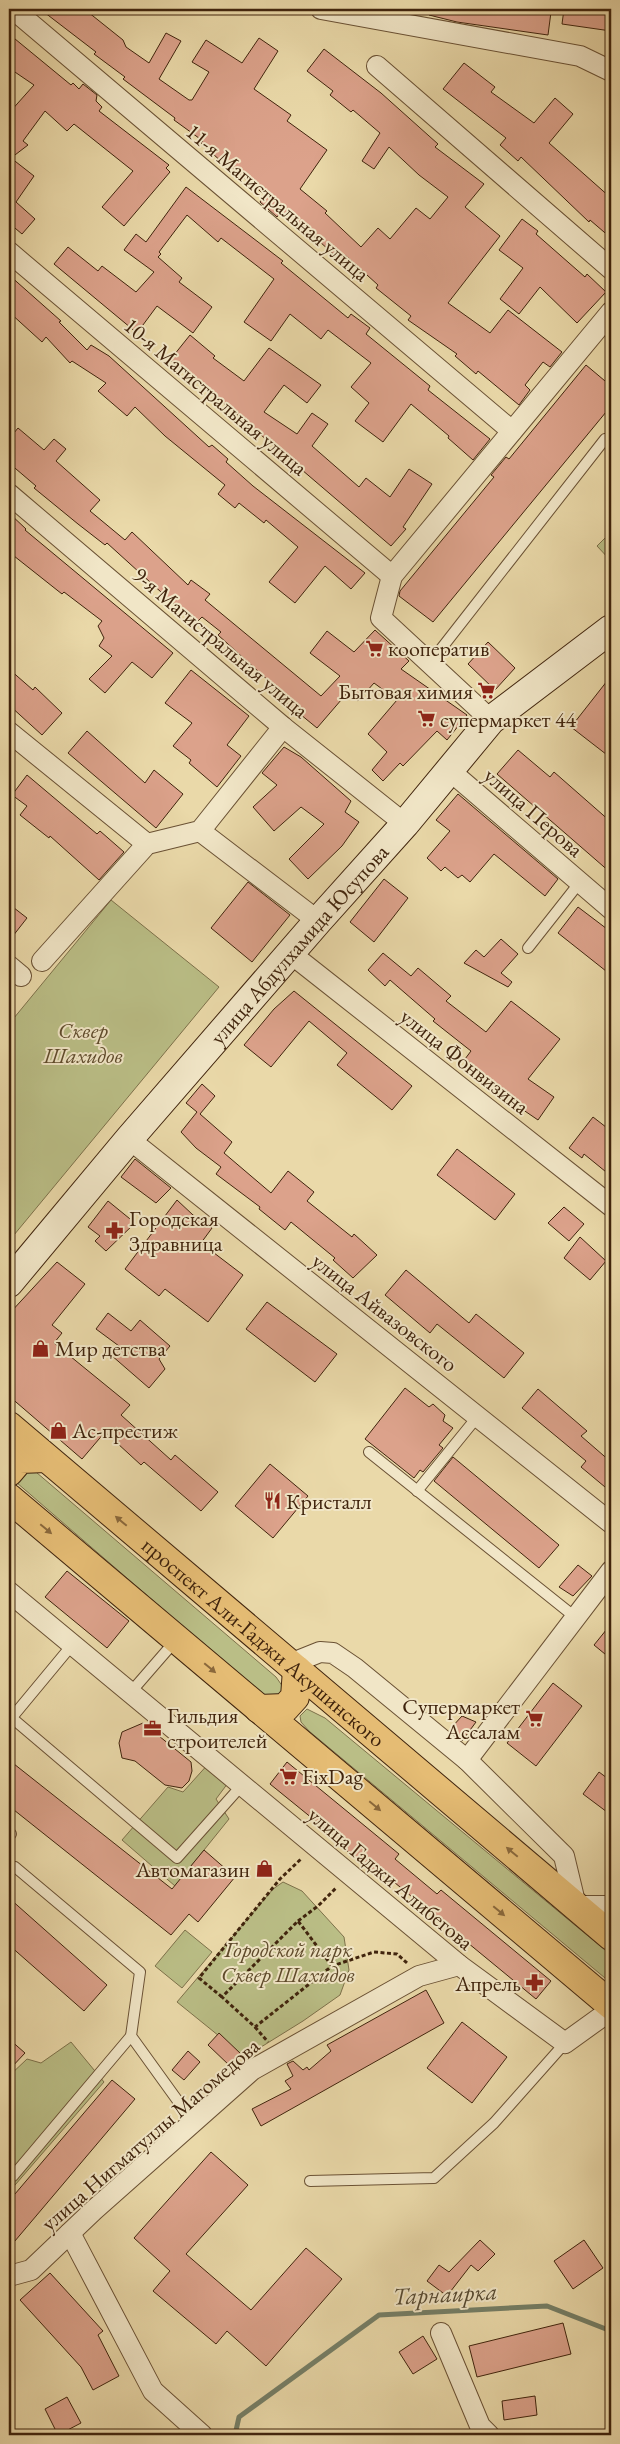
<svg xmlns="http://www.w3.org/2000/svg" width="620" height="2444" font-family="'EB Garamond',serif">
<style>
.green{fill:#babe86;stroke:#7d714a}
.lines{fill:none;stroke-linecap:round;stroke-linejoin:round}
.stream{stroke:#757f67;stroke-width:5}
.building{fill:#dca28b;stroke:#40240d}
.lane-casing{stroke:#6a5134;stroke-width:12}
.street-casing{stroke:#6a5134;stroke-width:22}
.secondary-casing{stroke:#40240d;stroke-width:30}
.primary-casing{stroke:#40240d;stroke-width:30}
.path{stroke:#40240d;stroke-width:3;stroke-dasharray:4 2.5;stroke-linecap:butt}
.lane{stroke:#f1e6c7;stroke-width:10}
.street{stroke:#f1e6c7;stroke-width:20}
.secondary{stroke:#f1e6c7;stroke-width:28}
.primary{stroke:#e5bc74;stroke-width:28}
.oneway{fill:#8a683b}
.labels{text-anchor:middle;stroke-width:4;stroke-linejoin:round;paint-order:stroke}
.street-label{font-size:22px;fill:#40240d;stroke:#f1e6c7}
.poi-label{font-size:22px;fill:#40240d;stroke:#f1e6c7;text-anchor:start}
.park-label{font-size:22px;font-style:italic;fill:#5e4a2b;stroke:#f1e6c7}
.water-label{font-size:24px;font-style:italic;fill:#564a32;stroke:#f1e6c7}
</style>
<rect width="100%" height="100%" fill="#ead9a9"/>
<filter id="stains"><feTurbulence type="fractalNoise" baseFrequency=".004" numOctaves="4"/><feColorMatrix values="0 0 0 0 .2 0 0 0 0 .09 0 0 0 0 .02 0 0 0 .5 -.17"/></filter>
<radialGradient id="worn" r=".72"><stop offset=".6" stop-color="#630" stop-opacity="0"/><stop offset="1" stop-color="#630" stop-opacity=".3"/></radialGradient>
<!-- green -->
<g class="green">
<polygon points="611,532 611,561 597,546"/>
<polygon points="111,900 219,987 9,1241 9,1024"/>
<polygon points="9,1449 276,1677 283,1687 278,1697 261,1694 9,1476"/>
<polygon points="307,1709 325,1718 611,1955 611,1983 309,1731 301,1722 300,1716"/>
<polygon points="210,1762 231,1779 216,1799 229,1819 175,1886 122,1840 168,1787 183,1792"/>
<polygon points="283,1882 302,1891 344,1937 349,1970 340,1995 303,2021 245,2057 177,2002 273,1889"/>
<polygon points="185,1930 212,1952 182,1988 155,1966"/>
<polygon points="71,2042 104,2082 9,2192 9,2076 27,2059 41,2063"/>
</g>
<g class="lines">
<!-- stream -->
<polyline class="stream" points="235,2435 239,2417 379,2315 547,2306 611,2331"/>
</g>
<!-- building -->
<g class="building">
<polygon points="40,9 79,9 86,14 88,12 123,40 126,47 149,63 166,33 181,41 159,79 189,100 192,100 209,72 192,62 206,40 242,63 259,38 278,51 254,89 291,115 287,121 327,150 300,189 327,211 325,213 361,247 378,228 390,239 416,208 430,219 448,197 419,175 389,147 374,169 362,161 380,133 353,110 351,112 330,95 333,91 307,71 324,49 381,93 438,144 435,147 484,184 465,207 500,236 448,303 490,333 508,310 562,352 550,367 543,362 525,385 530,390 519,405 478,371 476,374 455,356 457,354 408,320 411,316 376,288 378,285 345,255 340,260 309,232 308,234 281,212 277,217 260,202 265,195 225,162 224,164 201,143 203,141 174,120 175,118 123,79 125,77 94,54 96,52"/>
<polygon points="430,9 508,9 528,11 528,9 551,12 548,35 457,22 429,15"/>
<polygon points="564,9 611,9 611,31 562,24"/>
<polygon points="9,34 71,85 73,83 79,89 83,84 97,95 96,101 102,107 99,111 169,165 166,168 170,172 124,226 102,207 133,171 74,124 67,131 45,111 23,141 28,145 11,158 34,176 16,202 35,219 22,234 9,223 9,113 34,85 9,68"/>
<polygon points="464,63 495,87 491,92 534,123 555,98 573,114 549,143 611,198 611,238 590,220 589,222 521,157 518,161 500,145 506,138 443,89"/>
<polygon points="186,187 283,261 281,263 348,318 351,314 370,328 366,334 430,386 428,390 490,439 473,460 448,438 449,436 411,404 383,442 355,421 369,403 351,387 371,363 328,330 321,339 290,314 271,341 244,322 274,279 221,238 218,242 187,215 159,252 161,254 158,257 182,278 179,282 212,307 193,333 157,306 137,333 54,264 68,247 98,271 102,266 136,292 154,272 124,250 136,234 146,242"/>
<polygon points="522,219 538,231 536,234 585,277 587,274 606,292 577,323 540,287 519,314 500,299 523,268 499,250"/>
<polygon points="9,275 61,321 59,322 87,350 91,345 109,356 209,447 212,445 228,459 226,462 253,486 365,573 351,589 325,566 295,603 269,582 298,547 266,520 264,523 239,503 235,508 218,494 225,485 165,436 135,407 127,416 98,391 106,383 72,361 70,363 46,337 42,342 9,312"/>
<polygon points="190,335 215,356 213,358 244,381 269,348 321,385 307,403 284,385 264,412 297,434 312,413 328,424 312,446 359,487 366,478 390,497 409,469 432,484 403,527 406,529 391,546 233,411 170,360"/>
<polygon points="586,365 611,386 611,406 433,622 399,596 400,591 494,477 491,475 506,457 509,459"/>
<polygon points="18,428 44,450 54,439 66,449 56,461 100,500 90,511 125,540 132,532 188,585 191,580 210,594 205,600 321,696 340,676 310,653 327,631 354,652 375,630 409,661 401,669 467,715 447,740 437,731 403,766 400,763 383,781 372,770 387,752 368,734 397,700 374,683 358,701 348,692 317,728 278,696 281,692 218,635 221,632 202,617 198,621 172,602 107,543 105,545 78,524 34,488 36,486 9,463 9,439"/>
<polygon points="9,513 26,529 25,530 173,653 152,678 132,662 105,693 89,679 112,656 99,646 104,638 98,626 102,621 64,592 62,594 9,552"/>
<polygon points="488,642 515,668 495,690 468,664"/>
<polygon points="9,669 33,690 35,687 62,713 42,735 9,705"/>
<polygon points="191,670 249,716 227,745 241,756 217,787 189,763 191,760 173,746 192,723 165,703"/>
<polygon points="611,676 611,758 571,727"/>
<polygon points="87,731 145,783 154,770 183,794 156,828 68,753"/>
<polygon points="284,747 301,757 351,801 345,812 359,822 342,846 308,879 289,859 324,824 301,807 274,831 253,807 277,785 262,773"/>
<polygon points="518,750 550,777 554,772 611,822 611,873 497,774"/>
<polygon points="27,775 97,834 100,831 124,852 99,880 50,836 49,838 20,815 27,806 12,795"/>
<polygon points="458,794 558,879 545,896 494,854 470,882 462,875 458,878 445,867 441,871 427,858 450,831 436,820"/>
<polygon points="384,879 408,898 374,942 350,922"/>
<polygon points="248,882 290,915 252,962 211,928"/>
<polygon points="9,904 27,918 9,941"/>
<polygon points="578,907 611,932 611,975 558,933"/>
<polygon points="501,939 518,954 501,973 512,982 508,987 464,963 476,950 484,957"/>
<polygon points="383,953 411,976 418,968 451,996 446,1001 486,1032 511,1001 560,1039 528,1079 554,1097 538,1120 516,1105 518,1102 465,1059 471,1051 433,1021 435,1019 390,980 385,986 368,970"/>
<polygon points="294,991 412,1086 392,1110 337,1065 347,1053 309,1021 271,1067 244,1045 274,1009"/>
<polygon points="202,1084 215,1096 200,1114 232,1142 224,1153 271,1193 288,1171 314,1192 307,1201 352,1237 354,1234 377,1255 353,1278 333,1260 335,1258 291,1222 285,1230 259,1209 260,1207 216,1174 221,1167 196,1148 181,1132 197,1112 186,1103"/>
<polygon points="593,1117 611,1131 611,1176 584,1154 582,1158 569,1148"/>
<polygon points="457,1149 515,1194 495,1220 437,1175"/>
<polygon points="135,1159 171,1188 156,1203 121,1177"/>
<polygon points="177,1200 193,1215 212,1228 201,1243 243,1275 208,1322 165,1289 159,1296 125,1269"/>
<polygon points="108,1201 135,1223 106,1251 95,1241 100,1236 88,1227"/>
<polygon points="564,1207 584,1224 569,1241 548,1223"/>
<polygon points="580,1237 606,1261 590,1280 564,1258"/>
<polygon points="57,1262 85,1284 52,1325 62,1333 54,1343 130,1405 121,1415 171,1460 175,1455 218,1492 201,1511 144,1462 141,1465 105,1432 82,1459 9,1396 9,1314"/>
<polygon points="406,1270 469,1323 476,1314 524,1353 504,1378 437,1324 430,1333 385,1295"/>
<polygon points="267,1302 337,1354 315,1382 246,1329"/>
<polygon points="108,1313 131,1331 140,1320 170,1346 159,1359 165,1369 149,1388 111,1355 119,1346 96,1329"/>
<polygon points="405,1388 429,1407 433,1404 445,1415 443,1421 453,1428 439,1445 443,1448 423,1472 420,1470 414,1478 365,1439"/>
<polygon points="538,1389 587,1431 581,1436 611,1462 611,1492 581,1467 586,1461 522,1408"/>
<polygon points="453,1457 559,1545 539,1568 434,1481"/>
<polygon points="270,1464 308,1496 273,1538 235,1506"/>
<polygon points="578,1565 592,1576 573,1596 559,1587"/>
<polygon points="67,1571 129,1621 107,1648 45,1597"/>
<polygon points="611,1624 611,1659 594,1645"/>
<polygon points="553,1683 582,1706 536,1766 507,1743"/>
<polygon points="462,1716 476,1722 462,1741 451,1728"/>
<polygon points="143,1723 191,1762 192,1771 189,1781 182,1788 165,1785 135,1761 122,1758 119,1743 122,1732"/>
<polygon points="9,1760 172,1889 204,1850 235,1877 198,1922 189,1914 171,1935 9,1806"/>
<polygon points="287,1762 399,1854 395,1859 437,1894 441,1890 551,1981 536,1999 383,1873 379,1878 332,1838 334,1836 270,1784"/>
<polygon points="599,1772 611,1781 611,1815 583,1794"/>
<polygon points="9,1898 107,1985 84,2011 9,1945"/>
<polygon points="426,1990 444,2023 261,2126 252,2109 291,2089 285,2081 293,2076 287,2064 293,2061 303,2070 307,2067 309,2070 331,2051 327,2045"/>
<polygon points="462,2022 507,2057 472,2103 427,2068"/>
<polygon points="219,2033 241,2054 230,2066 208,2045"/>
<polygon points="9,2039 25,2053 9,2070"/>
<polygon points="188,2051 200,2062 184,2080 172,2070"/>
<polygon points="112,2080 135,2099 9,2248 9,2201"/>
<polygon points="211,2152 248,2185 186,2254 251,2310 306,2248 342,2279 266,2366 227,2331 216,2344 153,2291 170,2271 134,2238"/>
<polygon points="480,2240 495,2254 478,2271 471,2265 447,2296 427,2281 439,2265 449,2272"/>
<polygon points="584,2240 603,2268 573,2289 554,2261"/>
<polygon points="50,2273 103,2331 98,2335 119,2376 93,2390 81,2367 20,2300"/>
<polygon points="563,2323 571,2354 477,2377 469,2346"/>
<polygon points="423,2336 437,2359 413,2374 399,2352"/>
<polygon points="535,2396 537,2415 504,2420 502,2401"/>
<polygon points="67,2397 81,2423 58,2435 45,2409"/>
</g>
<g class="lines">
<defs>
<g id="lane">
<polyline points="430,663 605,439"/>
<polyline points="528,948 580,882"/>
<polyline points="369,1452 575,1617"/>
<polyline points="417,1491 478,1416"/>
<polyline points="130,1693 176,1640"/>
<polyline points="12,1718 177,1858 242,1785"/>
<polyline points="9,1721 72,1645"/>
<polyline points="9,1832 11,1834"/>
<polyline points="15,1867 140,1972 131,2036 193,2122"/>
<polyline points="9,2173 13,2176 131,2036"/>
<polyline points="310,2181 434,2178 494,2123 565,2043"/>
</g>
<g id="street">
<polyline points="13,9 512,431"/>
<polyline points="321,9 580,56 611,71"/>
<polyline points="377,66 611,269"/>
<polyline points="9,252 392,576"/>
<polyline points="9,494 283,727 405,824"/>
<polyline points="491,720 381,618 392,576 611,312"/>
<polyline points="9,732 147,844"/>
<polyline points="449,770 611,909"/>
<polyline points="200,831 318,921"/>
<polyline points="290,953 611,1206"/>
<polyline points="42,961 147,844 200,831 283,727"/>
<polyline points="9,966 21,976"/>
<polyline points="129,1139 611,1523"/>
<polyline points="9,1592 459,1965 565,2043 611,2010"/>
<polyline points="290,1664 320,1652 333,1653 355,1668 467,1760 564,1856 576,1906 611,1906"/>
<polyline points="467,1760 611,1571"/>
<polyline points="70,2233 153,2391 202,2435"/>
<polyline points="9,2276 31,2270 94,2210 252,2070 419,1976 459,1965"/>
<polyline points="441,2333 480,2426 489,2435"/>
</g>
<g id="secondary">
<path id="s1" d="M9,1283L129,1139L318,921L405,824L491,720L611,629"/>
</g>
<g id="primary">
<path id="s2" d="M9,1426L611,1936"/>
<polyline points="9,1472 20,1459 46,1458"/>
<polyline points="9,1498 611,2005"/>
<polyline points="259,1709 285,1708 295,1697 297,1670"/>
</g>
</defs>
<!-- lane casing -->
<use href="#lane" class="lane-casing"/>
<!-- street casing -->
<use href="#street" class="street-casing"/>
<!-- secondary casing -->
<use href="#secondary" class="secondary-casing"/>
<!-- primary casing -->
<use href="#primary" class="primary-casing"/>
<!-- path -->
<g class="path">
<polyline points="298,1921 318,1906 337,1887"/>
<polyline points="332,1966 298,1921 222,1997 255,2027 332,1966 374,1952 397,1954 407,1963"/>
<polyline points="222,1997 199,1978 280,1879 302,1858"/>
<polyline points="255,2027 268,2042"/>
</g>
<!-- lane -->
<use href="#lane" class="lane"/>
<!-- street -->
<use href="#street" class="street"/>
<!-- secondary -->
<use href="#secondary" class="secondary"/>
<!-- primary -->
<use href="#primary" class="primary"/>
</g>
<!-- one-way arrows -->
<defs><path id="oneway-solid" d="M-6-.8H1V-3.2L6.5 0L1 3.2V.8H-6Z" transform="scale(1.25)"/></defs>
<g class="oneway">
<use href="#oneway-solid" transform="translate(121 1521) rotate(-140)"/>
<use href="#oneway-solid" transform="translate(46 1529) rotate(40)"/>
<use href="#oneway-solid" transform="translate(210 1668) rotate(40)"/>
<use href="#oneway-solid" transform="translate(375 1806) rotate(40)"/>
<use href="#oneway-solid" transform="translate(512 1852) rotate(-140)"/>
<use href="#oneway-solid" transform="translate(499 1911) rotate(40)"/>
</g>
<!-- icons -->
<defs>
<symbol id="supermarket-bare" viewBox="-9 -9 18 18"><path d="M-6-5.5h2.5l.6 2H6L4.5 2H-2.5L-4.4-4H-6ZM-1.5 3.2a1.3 1.3 0 1 0 .1 0ZM3 3.2a1.3 1.3 0 1 0 .1 0Z" fill="#8f2418" stroke="#f1e6c7" stroke-width="2.5" paint-order="stroke"/></symbol>
<symbol id="pharmacy-bare" viewBox="-9 -9 18 18"><path d="M-2-6h4v4h4v4h-4v4h-4v-4h-4v-4h4Z" fill="#8f2418" stroke="#f1e6c7" stroke-width="2.5" paint-order="stroke"/></symbol>
<symbol id="shop-bare" viewBox="-9 -9 18 18"><path d="M-5-2.5h2.3a2.7 3.5 0 0 1 5.4 0H5L5.5 6h-11ZM-1.5-2.5h3a1.5 2.3 0 0 0-3 0Z" fill="#8f2418" stroke="#f1e6c7" stroke-width="2.5" paint-order="stroke"/></symbol>
<symbol id="restaurant-bare" viewBox="-9 -9 18 18"><path d="M-5-6h1v4h1v-4h1v4h1v-4h1v5L-1.5 .5V6h-2V.5L-5-1ZM5-6V6H3V1.5H1.5Q1.5-4 5-6Z" fill="#8f2418" stroke="#f1e6c7" stroke-width="2.5" paint-order="stroke"/></symbol>
<symbol id="office-bare" viewBox="-9 -9 18 18"><path d="M-6-3h4V-5.5h4V-3h4V5H-6ZM-1-4.5V-3h2v-1.5ZM-6 0V1H6V0Z" fill="#8f2418" stroke="#f1e6c7" stroke-width="2.5" paint-order="stroke"/></symbol>
</defs>
<g fill-rule="evenodd">
<use href="#supermarket-bare" x="362" y="636" width="25" height="25"/>
<use href="#supermarket-bare" x="474" y="678" width="25" height="25"/>
<use href="#supermarket-bare" x="414" y="706" width="25" height="25"/>
<use href="#pharmacy-bare" x="102" y="1218" width="25" height="25"/>
<use href="#shop-bare" x="28" y="1336" width="25" height="25"/>
<use href="#shop-bare" x="46" y="1418" width="25" height="25"/>
<use href="#restaurant-bare" x="260" y="1488" width="25" height="25"/>
<use href="#supermarket-bare" x="522" y="1706" width="25" height="25"/>
<use href="#office-bare" x="140" y="1716" width="25" height="25"/>
<use href="#supermarket-bare" x="276" y="1764" width="25" height="25"/>
<use href="#shop-bare" x="252" y="1856" width="25" height="25"/>
<use href="#pharmacy-bare" x="522" y="1970" width="25" height="25"/>
</g>
<g class="labels">
<!-- street labels -->
<g class="street-label">
<text transform="translate(278 202) rotate(40)" y="8">11-я Магистральная улица</text>
<text transform="translate(216 396) rotate(40)" y="8">10-я Магистральная улица</text>
<text transform="translate(221 642) rotate(40)" y="8">9-я Магистральная улица</text>
<text transform="translate(534 812) rotate(41)" y="8">улица Перова</text>
<text dy="8" stroke="none"><textPath href="#s1" startOffset="446">улица Абдулхамида Юсупова</textPath></text>
<text transform="translate(465 1061) rotate(38)" y="8">улица Фонвизина</text>
<text transform="translate(385 1312) rotate(38)" y="8">улица Айвазовского</text>
<text dy="8" stroke="none"><textPath href="#s2" startOffset="334">проспект Али-Гаджи Акушинского</textPath></text>
<text transform="translate(391 1878) rotate(40)" y="8">улица Гаджи Алибегова</text>
<text transform="translate(150 2134) rotate(-41)" y="8">улица Нигматуллы Магомедова</text>
</g>
<!-- poi labels -->
<g class="poi-label">
<text x="388" y="656">кооператив</text>
<text x="473" y="699" text-anchor="end">Бытовая химия</text>
<text x="440" y="727">супермаркет 44</text>
<text x="129" y="1226">Городская<tspan x="129" dy="25">Здравница</tspan></text>
<text x="55" y="1356">Мир детства</text>
<text x="72" y="1438">Ас-престиж</text>
<text x="286" y="1509">Кристалл</text>
<text x="520" y="1714" text-anchor="end">Супермаркет<tspan x="520" dy="25">Ассалам</tspan></text>
<text x="167" y="1723">Гильдия<tspan x="167" dy="25">строителей</tspan></text>
<text x="302" y="1784">FixDag</text>
<text x="250" y="1877" text-anchor="end">Автомагазин</text>
<text x="521" y="1991" text-anchor="end">Апрель</text>
</g>
<!-- park labels -->
<g class="park-label">
<text x="83" y="1038">Сквер<tspan x="83" dy="25">Шахидов</tspan></text>
<text x="288" y="1957">Городской парк<tspan x="288" dy="25">Сквер Шахидов</tspan></text>
</g>
<!-- water labels -->
<g class="water-label">
<text transform="translate(445 2294) rotate(-3)" y="8">Тарнаирка</text>
</g>
</g>
<!-- margin -->
<rect width="620" height="2444" fill="none" stroke="#ead9a9" stroke-width="30"/>
<rect x="10" y="10" width="600" height="2424" fill="none" stroke="#40240d" stroke-width="2.5"/>
<rect x="15" y="15" width="590" height="2414" fill="none" stroke="#40240d"/>
<rect width="100%" height="100%" filter="url(#stains)"/>
<rect width="100%" height="100%" fill="url(#worn)"/>
</svg>
